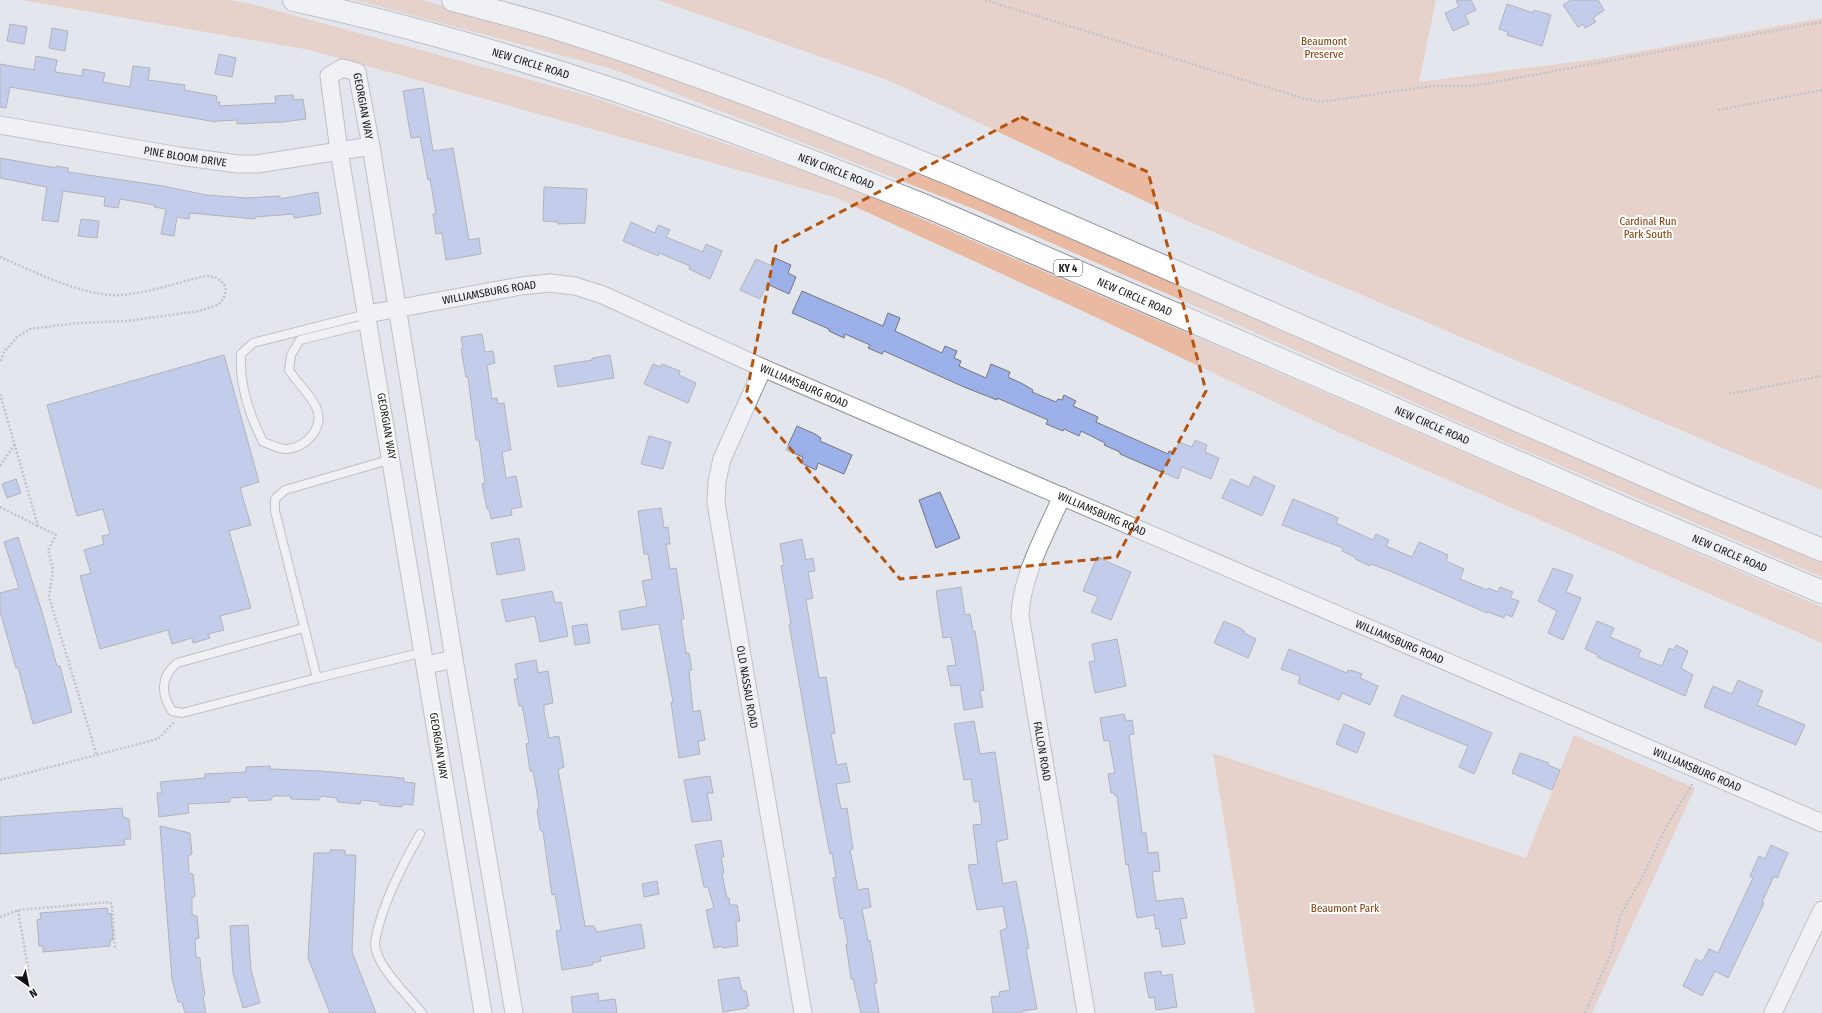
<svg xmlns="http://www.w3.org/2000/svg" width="1822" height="1013" font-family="'Fira Sans Condensed',sans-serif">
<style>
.green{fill:#e9baa1}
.building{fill:#9bb0e9;stroke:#74767c}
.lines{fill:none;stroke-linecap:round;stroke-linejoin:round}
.lane-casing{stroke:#91939a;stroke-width:10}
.street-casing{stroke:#91939a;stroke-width:19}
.highway-casing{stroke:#91939a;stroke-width:24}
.path{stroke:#999a9f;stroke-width:2.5;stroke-dasharray:2 2;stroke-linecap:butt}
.lane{stroke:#fff;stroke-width:8}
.street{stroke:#fff;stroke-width:17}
.highway{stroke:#fff;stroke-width:22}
.marked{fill:none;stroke:#b4540f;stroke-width:3;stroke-dasharray:8 5;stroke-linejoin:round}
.labels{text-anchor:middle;stroke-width:4;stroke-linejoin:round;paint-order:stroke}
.shield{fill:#fff;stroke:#5a5b5d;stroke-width:1}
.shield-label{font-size:10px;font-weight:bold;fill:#141517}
.park-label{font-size:11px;fill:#813801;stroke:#fff}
.street-label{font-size:11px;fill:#141517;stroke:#fff}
</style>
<rect width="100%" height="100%" fill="#e4e6ed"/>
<!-- green -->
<g class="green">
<polygon points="22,0 231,0 256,5 589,96 839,183 1822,607 1822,643 1338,432 1087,313 834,197 310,50"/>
<polygon points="355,0 422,0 617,56 893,159 1822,561 1822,577 1484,433 974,209 612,69"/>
<polygon points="658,0 1436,0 1419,82 1604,58 1822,18 1822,490 1185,220 890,81"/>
<polygon points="1574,735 1695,788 1592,1013 1255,1013 1213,753 1526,858"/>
</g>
<!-- building -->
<g class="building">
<polygon points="1456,0 1471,0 1476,10 1465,15 1469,24 1453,31 1445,13 1459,7"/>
<polygon points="1571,0 1598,0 1604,10 1593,18 1596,22 1585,28 1583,24 1578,27 1563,5"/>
<polygon points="1507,4 1533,13 1534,10 1551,15 1542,46 1507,35 1508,32 1499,29"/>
<polygon points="10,24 27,27 24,44 7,41"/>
<polygon points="52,28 68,31 65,51 49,48"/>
<polygon points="219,54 236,58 232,77 215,74"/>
<polygon points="36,56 57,60 55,72 82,76 83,69 105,73 103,82 130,87 133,66 150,68 148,80 185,85 184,90 217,96 216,102 220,102 219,106 276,103 275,96 293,95 294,100 303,99 306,119 282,122 237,124 237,120 217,121 216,122 10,87 6,108 0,107 0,64 34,70"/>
<polygon points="423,88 433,151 453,148 469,240 479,238 481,254 446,260 442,233 436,234 433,214 436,214 430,179 428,180 420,137 411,138 403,91"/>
<polygon points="0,158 56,168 56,166 68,168 68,172 163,186 206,195 247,198 280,196 280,199 318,192 321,214 294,218 293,214 255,217 255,219 190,213 189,219 177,217 174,236 161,234 166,209 154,207 154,205 120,199 118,208 104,206 105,197 63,191 58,222 42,220 47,187 0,178"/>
<polygon points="544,187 587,189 585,223 558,224 558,222 543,221"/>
<polygon points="81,219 99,221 97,238 78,236"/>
<polygon points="631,222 655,233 658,225 670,230 666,237 703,252 706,244 722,251 710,279 689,269 690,266 659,253 658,256 623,241"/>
<polygon points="775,258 791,265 788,273 796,277 789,294 767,284 760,299 740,290 756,259 772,266"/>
<polygon points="802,291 883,326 888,313 900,318 895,331 942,353 945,346 957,351 954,358 961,361 959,366 986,378 991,364 1010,372 1008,377 1023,384 1033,390 1032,392 1056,402 1058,399 1062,400 1064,395 1076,401 1073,406 1098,417 1096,422 1168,454 1169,451 1175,453 1179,442 1192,447 1195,440 1207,445 1205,452 1219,458 1211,479 1182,467 1178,479 1120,454 1120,452 1104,445 1105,443 1081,431 1079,436 1064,429 1063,431 1046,424 1048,420 997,398 997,400 964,387 884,351 882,354 868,348 870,345 845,334 844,338 829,331 829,329 792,313"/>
<polygon points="482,334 485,352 493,351 495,363 487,365 492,399 497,398 498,404 504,403 511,450 502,452 506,478 516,476 522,507 511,509 512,515 491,519 489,509 487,509 482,484 485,483 479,440 476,440 468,377 466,377 461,349 463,348 461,337"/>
<polygon points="224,355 259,482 240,488 251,525 229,531 251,608 220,616 224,630 208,634 210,638 193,643 192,638 172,644 168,630 100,649 80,576 91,573 84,550 104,544 102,536 110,534 103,509 77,516 47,405"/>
<polygon points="610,355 614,378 558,387 554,366 592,360 592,358"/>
<polygon points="653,364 661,367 662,364 680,371 679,375 696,383 688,403 644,384"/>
<polygon points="797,426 815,434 821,438 820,441 852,455 844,474 818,463 816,470 801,463 803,457 786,450"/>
<polygon points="649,436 671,442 663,469 641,464"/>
<polygon points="1254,476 1275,486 1262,516 1222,498 1231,479 1249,487"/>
<polygon points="16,479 21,493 7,498 2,484"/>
<polygon points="940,492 960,538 936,548 919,500"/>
<polygon points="1293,499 1332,515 1338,518 1336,523 1373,540 1376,534 1389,540 1386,546 1412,557 1419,542 1448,555 1446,561 1464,569 1460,579 1487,590 1488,588 1498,592 1500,587 1513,592 1510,598 1519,601 1512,617 1505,614 1504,618 1488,612 1487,613 1390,571 1371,564 1370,566 1355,559 1355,557 1342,551 1343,548 1282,525"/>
<polygon points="661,508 664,528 668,527 670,544 666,544 670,569 676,568 684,619 681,619 686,653 689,653 692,670 689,670 693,712 700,710 705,740 698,741 700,754 679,758 671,702 673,702 659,624 622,630 619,611 647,606 642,581 652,579 648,554 644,554 638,511"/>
<polygon points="18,537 42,612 57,666 60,666 72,712 33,724 18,667 16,668 0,611 0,593 19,588 4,542"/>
<polygon points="519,538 525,570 497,575 491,543"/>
<polygon points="802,539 806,560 813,558 815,571 808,572 813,598 806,600 819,678 826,677 835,733 831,734 837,765 846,763 850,782 836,784 841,809 847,808 853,849 850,850 858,890 868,888 871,907 862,909 868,941 870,940 877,983 874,983 879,1013 861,1013 853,979 851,979 846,944 848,944 843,918 840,919 833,878 836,877 832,853 830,854 820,802 789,624 791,624 781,566 784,565 780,544"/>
<polygon points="1097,557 1131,572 1111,620 1091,612 1098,597 1083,591"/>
<polygon points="1553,568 1573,575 1566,592 1581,598 1563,640 1548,633 1557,611 1538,601"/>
<polygon points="961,587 965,615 970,614 973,631 975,631 984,690 980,691 983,707 964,710 960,685 951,686 947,666 956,665 951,637 943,638 936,591"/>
<polygon points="552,591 555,603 561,602 568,636 540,642 535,616 506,622 501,600"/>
<polygon points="1224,621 1242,629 1242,630 1245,632 1244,633 1256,639 1248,658 1214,643"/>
<polygon points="1597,621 1614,628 1610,637 1641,650 1638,657 1662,666 1669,648 1674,650 1676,645 1688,651 1681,668 1693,675 1685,696 1597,657 1598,655 1585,649"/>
<polygon points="587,624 590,643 575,645 572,626"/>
<polygon points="1117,639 1126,686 1095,693 1089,662 1095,661 1092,644"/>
<polygon points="1289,649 1347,673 1348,670 1351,671 1351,670 1362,674 1360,678 1378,686 1370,705 1342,693 1339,700 1298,683 1300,676 1281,669"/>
<polygon points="536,660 538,673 548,671 553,703 544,705 544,711 549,738 559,736 564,767 558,769 585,926 594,926 597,932 641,924 645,948 600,957 601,961 592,963 593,965 562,970 556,931 561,930 555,894 552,895 543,832 540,830 537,810 539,807 537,793 533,771 530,771 526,744 529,743 524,715 522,706 519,706 514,679 518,679 515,664"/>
<polygon points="1738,680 1763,691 1757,705 1805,725 1796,745 1704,707 1713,686 1732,694"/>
<polygon points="1402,695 1492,733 1474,774 1459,767 1468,746 1394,716"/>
<polygon points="1124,714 1126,721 1132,720 1134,734 1129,735 1142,833 1146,833 1148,853 1158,852 1160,871 1152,872 1156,901 1183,898 1187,918 1180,919 1185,944 1162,947 1159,928 1156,929 1154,915 1137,918 1128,864 1126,865 1117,796 1115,796 1114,793 1111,793 1108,774 1115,773 1109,740 1104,741 1100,718"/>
<polygon points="974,721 980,754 995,752 1008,839 996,842 1003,884 1016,881 1029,948 1026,949 1037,1009 1022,1011 1022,1013 993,1013 991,997 1000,996 999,992 1010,990 1000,931 1007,928 1003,906 977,910 968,865 978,864 973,825 982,824 979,801 974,802 971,779 964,780 954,724"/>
<polygon points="1344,724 1365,733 1357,753 1336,744"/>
<polygon points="1520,753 1549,763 1548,765 1560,770 1552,790 1512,773"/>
<polygon points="270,766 271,769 321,771 404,778 404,782 415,783 413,805 403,804 402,807 380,805 379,802 361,800 360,804 338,802 336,798 321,796 319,800 291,799 290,796 273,796 271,800 249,801 247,797 230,798 230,802 188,804 189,813 159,817 157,793 162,793 160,782 205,778 205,774 246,772 246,767"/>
<polygon points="710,776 713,793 707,793 712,820 692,822 684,780"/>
<polygon points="122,808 123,817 129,819 131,839 124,839 125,845 0,854 0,817"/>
<polygon points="160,826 190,833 192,854 188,856 189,873 193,874 195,896 192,898 192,915 197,916 199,938 195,939 196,957 200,958 201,971 205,995 203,997 206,1013 185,1013 182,1002 178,1002 172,979"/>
<polygon points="721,840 724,857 721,857 724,873 722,874 727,898 729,898 730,905 737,905 740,921 736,922 738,946 722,948 722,946 714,948 706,910 714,908 708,887 704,887 695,845"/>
<polygon points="1771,845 1788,853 1777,878 1774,876 1762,902 1764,903 1728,978 1715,971 1702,996 1683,986 1696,959 1702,962 1709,949 1718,953 1753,878 1750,876 1759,856 1765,859"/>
<polygon points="330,850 345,850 345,855 356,855 352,952 376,1013 330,1013 308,958 314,853 330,853"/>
<polygon points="657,881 659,894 644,897 642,884"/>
<polygon points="107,908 108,914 111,913 113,940 110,941 110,946 43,952 43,946 39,946 37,920 41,919 40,913"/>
<polygon points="248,925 251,970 260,1003 243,1008 233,973 230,926"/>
<polygon points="1161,971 1162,976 1172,974 1177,1007 1156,1010 1154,997 1149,998 1144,973"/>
<polygon points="739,977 742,990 746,991 749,1006 746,1006 747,1008 723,1012 718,980"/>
<polygon points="598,993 599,1001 615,999 617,1013 573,1013 571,997"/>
</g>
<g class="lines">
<defs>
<g id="lane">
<path d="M367,314L253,343L241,354C239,383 250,416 263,442C270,444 281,450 287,449C307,447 325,427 316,407C310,394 297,383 289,370L291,355L300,340L369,323"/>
<polyline points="392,459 285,490 275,499 275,511 317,678 424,652"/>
<path d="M304,628L177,663C160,677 161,694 172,711L182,713L317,678"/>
<path d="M420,834C404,861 382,905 376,937C374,944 376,952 379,958C386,975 410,998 422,1013"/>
</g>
<g id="street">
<path id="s1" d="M0,125L179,156L238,164H257L371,146"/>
<path id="s2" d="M367,314L521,286L550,283L575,286L603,295L763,368L1822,823"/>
<path id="s3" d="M763,368L722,459L717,481L716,503L803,1013"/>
<path id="s4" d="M1062,496C1046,533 1021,576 1020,616L1086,1013"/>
<polyline points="426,665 454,659"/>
<path id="s5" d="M483,1013L339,151L329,76L342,68L357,72L371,146L454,659L514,1013"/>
<polyline points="1773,1013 1822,910"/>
</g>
<g id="highway">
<path id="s6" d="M294,0C512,48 722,124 928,207L1633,512L1822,592"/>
<path d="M453,0C486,9 520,17 552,27C689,70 822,121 955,176L1699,499L1822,550"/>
</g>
</defs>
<!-- lane casing -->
<use href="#lane" class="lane-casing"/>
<!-- street casing -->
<use href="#street" class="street-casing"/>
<!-- highway casing -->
<use href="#highway" class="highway-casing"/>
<!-- path -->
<g class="path">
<polyline points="985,0 1302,98 1321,102 1431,86 1473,86 1822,22"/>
<polyline points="1718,110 1822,90"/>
<path d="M0,257C33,271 74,292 110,295C136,297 179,282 205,276C216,276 221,279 226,288L224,298L218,305L199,311L127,321L78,323L30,329L17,337L4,352L0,363"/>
<polyline points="0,394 38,526 56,535 48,550 53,569 49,597 97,756"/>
<polyline points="1729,394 1822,376"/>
<polyline points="0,466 15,444"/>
<polyline points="0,507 38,526"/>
<polyline points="0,780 158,739 174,722"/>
<polyline points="18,910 29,974"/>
<polyline points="0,917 18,910 110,902 112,905 115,950"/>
<polyline points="1585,1013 1612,951 1620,916 1645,872 1665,829 1693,783"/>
</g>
<!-- lane -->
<use href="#lane" class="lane"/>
<!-- street -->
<use href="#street" class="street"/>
<!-- highway -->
<use href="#highway" class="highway"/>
</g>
<!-- marked area -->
<path d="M0 0H1822V1013H0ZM1021,117L1148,172L1206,391L1117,557L900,579L746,396L776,246Z" fill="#e4e6ed" fill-opacity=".55" fill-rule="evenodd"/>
<path class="marked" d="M1021,117L1148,172L1206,391L1117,557L900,579L746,396L776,246Z"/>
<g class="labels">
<!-- shield labels -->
<rect class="shield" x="1054" y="260" width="28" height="16" rx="3"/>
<g class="shield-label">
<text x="1068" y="272">KY 4</text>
</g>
<!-- park labels -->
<g class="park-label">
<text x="1324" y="45">Beaumont<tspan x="1324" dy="13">Preserve</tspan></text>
<text x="1648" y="225">Cardinal Run<tspan x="1648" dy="13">Park South</tspan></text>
<text x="1345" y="912">Beaumont Park</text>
</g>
<!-- street labels -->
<g class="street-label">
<text dy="4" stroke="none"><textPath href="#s6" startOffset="245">NEW CIRCLE ROAD</textPath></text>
<text dy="4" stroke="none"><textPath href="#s5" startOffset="1015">GEORGIAN WAY</textPath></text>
<text dy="4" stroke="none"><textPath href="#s1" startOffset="188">PINE BLOOM DRIVE</textPath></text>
<text dy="4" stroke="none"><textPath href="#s6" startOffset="569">NEW CIRCLE ROAD</textPath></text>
<text dy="4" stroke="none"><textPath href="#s2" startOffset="124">WILLIAMSBURG ROAD</textPath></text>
<text dy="4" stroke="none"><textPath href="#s6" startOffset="893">NEW CIRCLE ROAD</textPath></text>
<text dy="4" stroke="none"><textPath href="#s2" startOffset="461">WILLIAMSBURG ROAD</textPath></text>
<text dy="4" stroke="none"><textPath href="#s6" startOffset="1217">NEW CIRCLE ROAD</textPath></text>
<text transform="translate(387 426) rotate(80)" y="4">GEORGIAN WAY</text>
<text dy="4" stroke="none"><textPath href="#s2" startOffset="785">WILLIAMSBURG ROAD</textPath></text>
<text dy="4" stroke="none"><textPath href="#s6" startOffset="1541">NEW CIRCLE ROAD</textPath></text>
<text dy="4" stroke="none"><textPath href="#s2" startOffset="1109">WILLIAMSBURG ROAD</textPath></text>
<text dy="4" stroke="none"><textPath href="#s3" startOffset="331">OLD NASSAU ROAD</textPath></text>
<text transform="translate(439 746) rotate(81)" y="4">GEORGIAN WAY</text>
<text dy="4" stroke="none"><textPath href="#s4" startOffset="265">FALLON ROAD</textPath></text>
<text dy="4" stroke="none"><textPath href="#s2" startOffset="1433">WILLIAMSBURG ROAD</textPath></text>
</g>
</g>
<!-- north arrow -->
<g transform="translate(28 985) rotate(147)" stroke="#ffffff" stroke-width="3" paint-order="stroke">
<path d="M0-3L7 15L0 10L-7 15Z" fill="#141517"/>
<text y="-6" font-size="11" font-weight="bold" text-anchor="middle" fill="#141517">N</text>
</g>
</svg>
